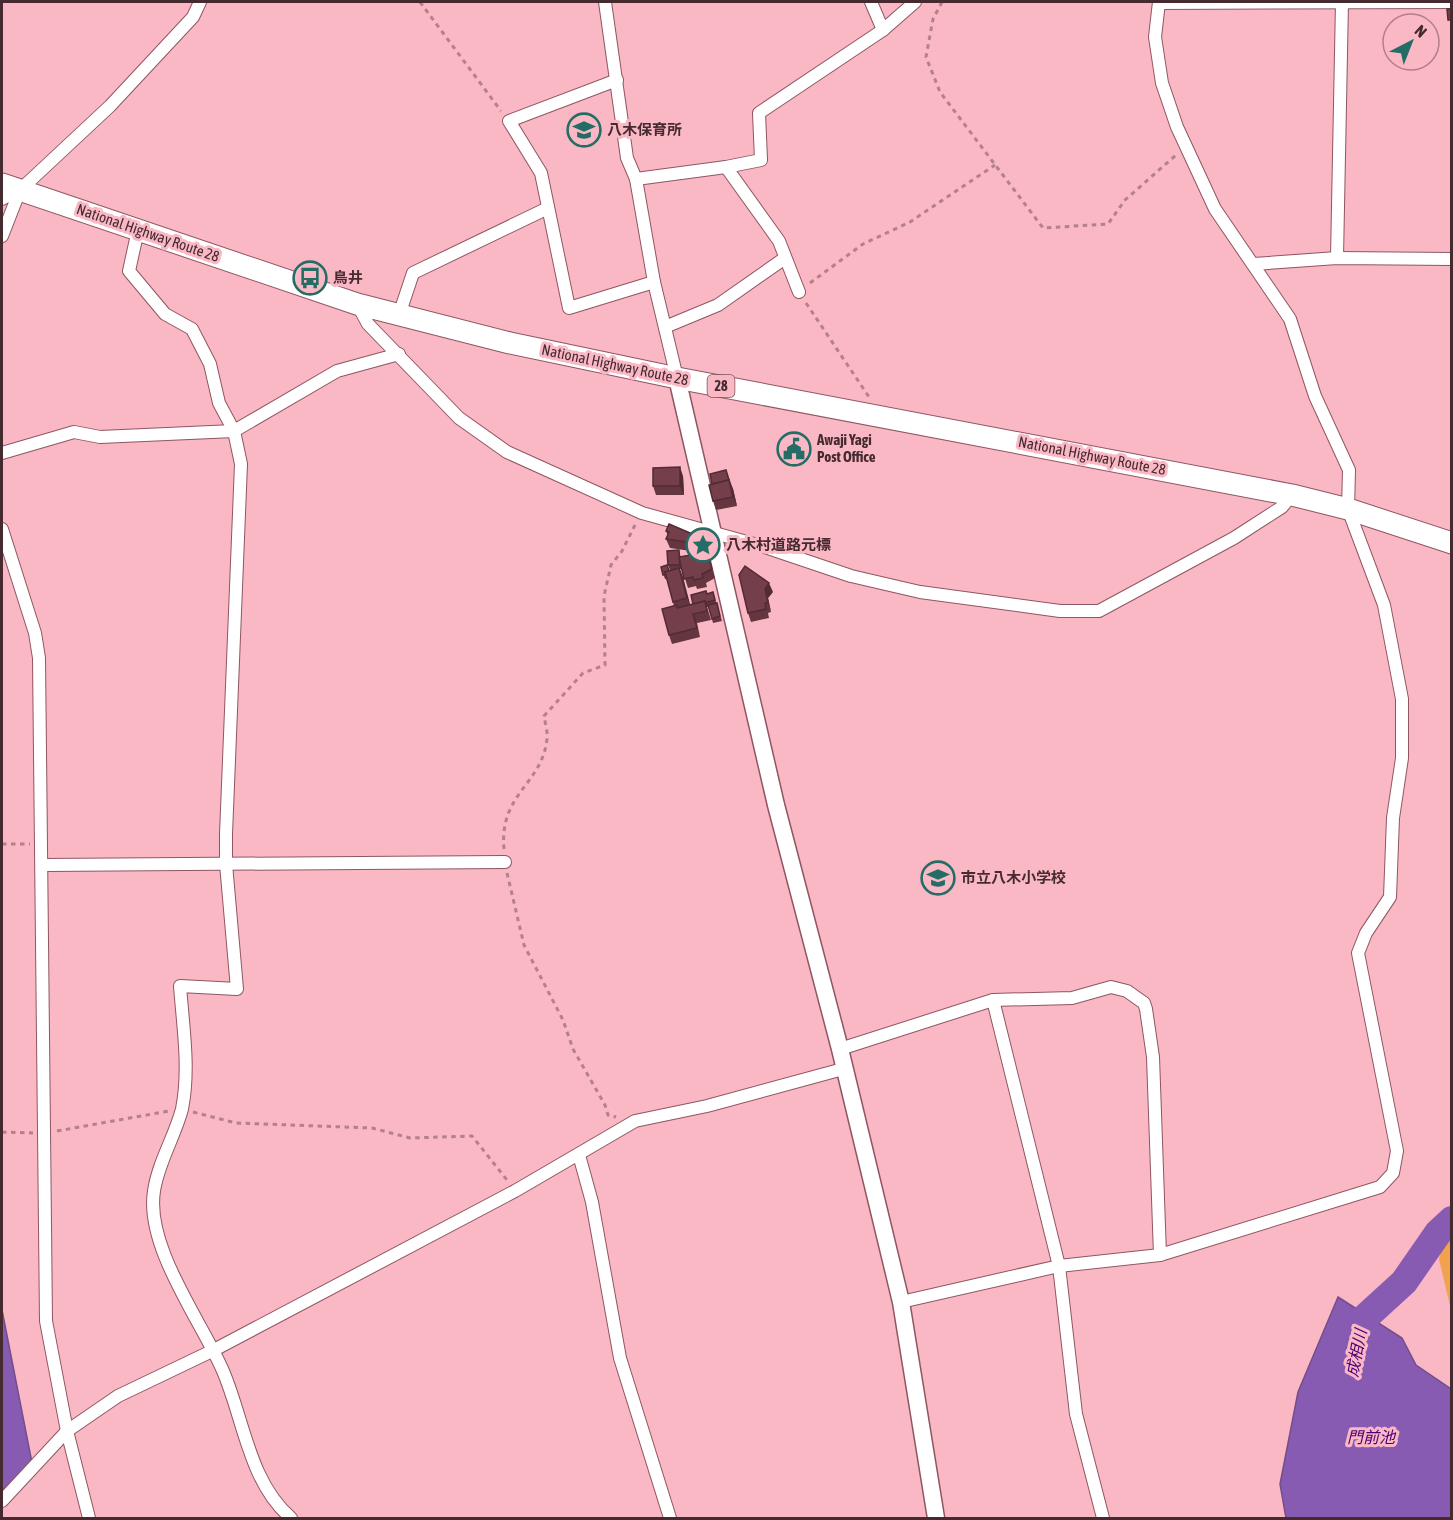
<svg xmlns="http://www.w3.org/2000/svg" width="1453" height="1520" font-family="'Asap Condensed','Noto Sans JP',sans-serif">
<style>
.green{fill:#f0a34c}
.water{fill:#885bb3;stroke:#744d8c;stroke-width:1.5}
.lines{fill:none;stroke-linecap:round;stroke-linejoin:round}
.river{stroke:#885bb3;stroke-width:28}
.minor-casing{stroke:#8f5662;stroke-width:14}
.tertiary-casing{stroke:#8f5662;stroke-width:19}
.trunk-casing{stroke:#8f5662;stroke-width:23}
.path{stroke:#b4818b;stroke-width:3;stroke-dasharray:4.5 4.5;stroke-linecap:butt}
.minor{stroke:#fff;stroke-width:12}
.tertiary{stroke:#fff;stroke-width:16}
.trunk{stroke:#fff;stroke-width:21}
.wall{fill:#653540}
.shaded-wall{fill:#522b34}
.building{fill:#753e4b;stroke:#522b34;stroke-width:1.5}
.labels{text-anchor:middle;stroke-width:6;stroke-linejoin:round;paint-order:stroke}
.shield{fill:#fab7c4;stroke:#7b555c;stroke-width:1.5}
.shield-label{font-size:14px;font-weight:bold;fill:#452b30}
.poi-label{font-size:15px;font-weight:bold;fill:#452b30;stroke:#fab7c4;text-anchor:start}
.street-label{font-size:15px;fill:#452b30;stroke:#fab7c4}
.water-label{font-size:16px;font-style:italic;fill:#480073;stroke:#fab7c4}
</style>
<rect width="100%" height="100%" fill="#fab7c4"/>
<!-- green -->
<polygon class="green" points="1451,1216 1451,1310 1439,1259"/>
<!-- water -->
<g class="water">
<polygon points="1338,1297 1402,1338 1416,1365 1451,1389 1451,1518 1286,1518 1280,1484 1298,1392"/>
<polygon points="2,1310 33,1468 2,1490"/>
</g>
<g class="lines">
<!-- river -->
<polyline class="river" points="1355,1350 1358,1324 1404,1282 1438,1233 1452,1220"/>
<defs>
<g id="minor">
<polyline points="605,2 627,158 636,179 654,282 677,378"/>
<polyline points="871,2 883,30"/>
<polyline points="1159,3 1452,2"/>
<polyline points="617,80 509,121 541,173 569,308 654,282"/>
<polyline points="726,167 779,241 799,292"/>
<polyline points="636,179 726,167 761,160 759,113 883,30 915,2"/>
<polyline points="2,199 20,190 110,106 193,17 200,2"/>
<path d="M138,230L129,271L165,314L192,329L210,364L219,403L234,431L241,464L226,834V864L237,989L180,986C183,1027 190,1069 182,1109C175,1136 158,1163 154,1191C145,1247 202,1322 223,1371C244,1420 249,1482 291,1518"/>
<polyline points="2,236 20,190"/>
<polyline points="1337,258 1342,2"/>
<polyline points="1254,264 1337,258 1452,259"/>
<polyline points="357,304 368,324 459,418 507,452 642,513 765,547 851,576 920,592 1060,611 1099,611 1234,538 1282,507 1292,495"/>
<polyline points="399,315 413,273 548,208"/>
<polyline points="665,327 718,305 785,258"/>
<polyline points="2,453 74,432 100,437 234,431 337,371 399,354"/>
<polyline points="2,529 35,633 39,658 46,1321 67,1431 89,1518"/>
<polyline points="43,865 505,862"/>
<polyline points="993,1000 1059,1266 1076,1414 1103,1518"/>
<polyline points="840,1049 993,1000 1072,998 1111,987 1127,991 1144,1003 1146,1009 1153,1057 1160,1255"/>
<polyline points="579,1155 592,1202 620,1358 670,1518"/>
<polyline points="901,1302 1059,1266 1160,1255 1380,1187 1393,1173 1397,1151 1358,953 1366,933 1390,897 1393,818 1402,758 1402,699 1384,605 1348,509 1349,470 1315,396 1290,319 1215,209 1177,127 1162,83 1155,37 1159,2"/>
<polyline points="2,1501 67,1431 118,1396 212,1351 515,1191 635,1121 707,1106 843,1069"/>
</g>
<polyline id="tertiary" points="677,378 776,805 840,1049 901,1302 936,1518"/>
<polyline id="trunk" points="2,184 357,304 510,343 677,378 1292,495 1348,509 1452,543"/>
</defs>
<!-- minor casing -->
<use href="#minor" class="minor-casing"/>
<!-- tertiary casing -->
<use href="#tertiary" class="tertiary-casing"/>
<!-- trunk casing -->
<use href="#trunk" class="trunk-casing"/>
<!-- path -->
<g class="path">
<polyline points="420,2 501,111"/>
<polyline points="942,2 933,19 926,57 940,92 1043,228 1108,224 1125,200 1176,155"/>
<polyline points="810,283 863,244 910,222 995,165"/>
<polyline points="806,303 869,397"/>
<polyline points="2,844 30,844"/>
<path d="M504,849C499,793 542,785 547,739C548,732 545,723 544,716L583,673L605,665L604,596L611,565L622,551L635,525"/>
<polyline points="507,873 524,945 563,1020 573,1049 605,1105 608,1115 616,1117"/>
<polyline points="193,1112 236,1123 372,1128 410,1138 472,1136 507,1180"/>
<polyline points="57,1131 169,1111"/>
<polyline points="2,1132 33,1133"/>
</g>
<!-- minor -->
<use href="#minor" class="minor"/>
<!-- tertiary -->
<use href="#tertiary" class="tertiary"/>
<!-- trunk -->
<use href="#trunk" class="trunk"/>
</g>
<!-- wall -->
<g class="wall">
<polygon points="726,470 733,489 737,506 716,510 713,501 712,484"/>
<polygon points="683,476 684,495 656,495 653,486"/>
<polygon points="666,531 697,536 700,545 698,552 670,548 666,539 668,536"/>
<polygon points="707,552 715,578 706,583 707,587 697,589 696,586 688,588 682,569 680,569 690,605 693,604 707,594 713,592 722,621 713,623 709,607 707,607 711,620 697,623 700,637 672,644 669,635 674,606 667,579 665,579 661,567 669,571 674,570 670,570 668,565 680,555 681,557"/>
<polygon points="773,592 768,598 771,612 768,613 769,618 751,622 748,613"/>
</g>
<!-- shaded-wall -->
<g class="shaded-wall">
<polygon points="680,467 683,476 684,495 680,486"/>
<polygon points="729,480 733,489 737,506 733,497"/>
<polygon points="697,536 700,545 698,552 694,543"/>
<polygon points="679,568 683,577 691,608 687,598"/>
<polygon points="769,583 773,592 768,598 771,612 768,603 765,589"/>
</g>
<!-- building -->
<g class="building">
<polygon points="1447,9 1452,9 1452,20 1448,20"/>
<polygon points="680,467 680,486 653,486 653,468"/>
<polygon points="726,470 729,480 712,484 710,474"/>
<polygon points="729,480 733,497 713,501 709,485"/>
<polygon points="669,524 697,536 694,543 666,539 669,532 666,531"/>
<polygon points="679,550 680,565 668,565 667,551"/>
<polygon points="707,552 712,569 702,574 703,578 694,580 693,577 684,579 679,557"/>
<polygon points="667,565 669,571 665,572 666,574 663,575 661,567"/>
<polygon points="745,566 769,583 765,589 768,603 765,603 766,609 748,613 739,575"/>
<polygon points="679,568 687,598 673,602 665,572"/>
<polygon points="706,591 707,594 713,592 715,600 705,603 705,601 693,604 691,595"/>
<polygon points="705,601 707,611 693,614 697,628 669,635 662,609 677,605 677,608"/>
<polygon points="717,603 720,616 712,619 708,605"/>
</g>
<!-- icons -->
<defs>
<symbol id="school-ring" viewBox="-11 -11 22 22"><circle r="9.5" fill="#fab7c4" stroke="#246d66" stroke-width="1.5"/><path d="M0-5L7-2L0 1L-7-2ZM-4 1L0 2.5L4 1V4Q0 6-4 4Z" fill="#246d66"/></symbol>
<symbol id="bus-ring" viewBox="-11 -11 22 22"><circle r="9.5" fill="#fab7c4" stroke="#246d66" stroke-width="1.5"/><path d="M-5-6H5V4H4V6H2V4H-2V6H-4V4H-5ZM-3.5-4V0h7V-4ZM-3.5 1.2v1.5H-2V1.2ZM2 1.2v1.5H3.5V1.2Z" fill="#246d66"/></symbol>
<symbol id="civic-ring" viewBox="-11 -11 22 22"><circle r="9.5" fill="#fab7c4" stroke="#246d66" stroke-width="1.5"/><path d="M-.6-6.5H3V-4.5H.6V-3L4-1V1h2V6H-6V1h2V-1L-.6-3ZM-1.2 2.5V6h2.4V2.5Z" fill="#246d66"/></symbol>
<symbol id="sight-ring" viewBox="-11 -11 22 22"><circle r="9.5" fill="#fab7c4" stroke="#246d66" stroke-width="1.5"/><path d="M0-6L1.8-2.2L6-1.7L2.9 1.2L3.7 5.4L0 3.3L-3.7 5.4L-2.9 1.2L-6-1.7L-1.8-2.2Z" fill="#246d66"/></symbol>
</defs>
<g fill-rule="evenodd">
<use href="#school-ring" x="565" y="111" width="38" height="38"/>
<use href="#bus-ring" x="291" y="259" width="38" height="38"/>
<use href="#civic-ring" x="775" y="430" width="38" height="38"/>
<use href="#sight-ring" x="684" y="526" width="38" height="38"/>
<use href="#school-ring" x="919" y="859" width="38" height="38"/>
</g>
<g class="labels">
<!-- shield labels -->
<rect class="shield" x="707.5" y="375" width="27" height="22" rx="4.5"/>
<g class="shield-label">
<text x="721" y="391">28</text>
</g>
<!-- poi labels -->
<g class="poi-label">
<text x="607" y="135">八木保育所</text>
<text x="333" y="283">鳥井</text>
<text x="817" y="445">Awaji Yagi<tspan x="817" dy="17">Post Office</tspan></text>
<text x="726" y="550">八木村道路元標</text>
<text x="961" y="883">市立八木小学校</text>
</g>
<!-- street labels -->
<g class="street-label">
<text transform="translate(148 233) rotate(19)" y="5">National Highway Route 28</text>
<text transform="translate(615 365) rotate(12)" y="5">National Highway Route 28</text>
<text transform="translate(1092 456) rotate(11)" y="5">National Highway Route 28</text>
</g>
<!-- water labels -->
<g class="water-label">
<text transform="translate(1356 1353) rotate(-79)" y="6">成相川</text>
<text x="1371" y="1443">門前池</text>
</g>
</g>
<!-- border -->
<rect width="1453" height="1520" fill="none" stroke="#452b30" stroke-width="6"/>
<!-- north arrow -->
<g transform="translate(1411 42) rotate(42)"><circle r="28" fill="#fab7c4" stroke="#b27f89" stroke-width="1.5"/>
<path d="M0-4.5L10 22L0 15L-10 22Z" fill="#246d66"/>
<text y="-9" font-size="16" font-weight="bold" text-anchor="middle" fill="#452b30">N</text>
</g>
</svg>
